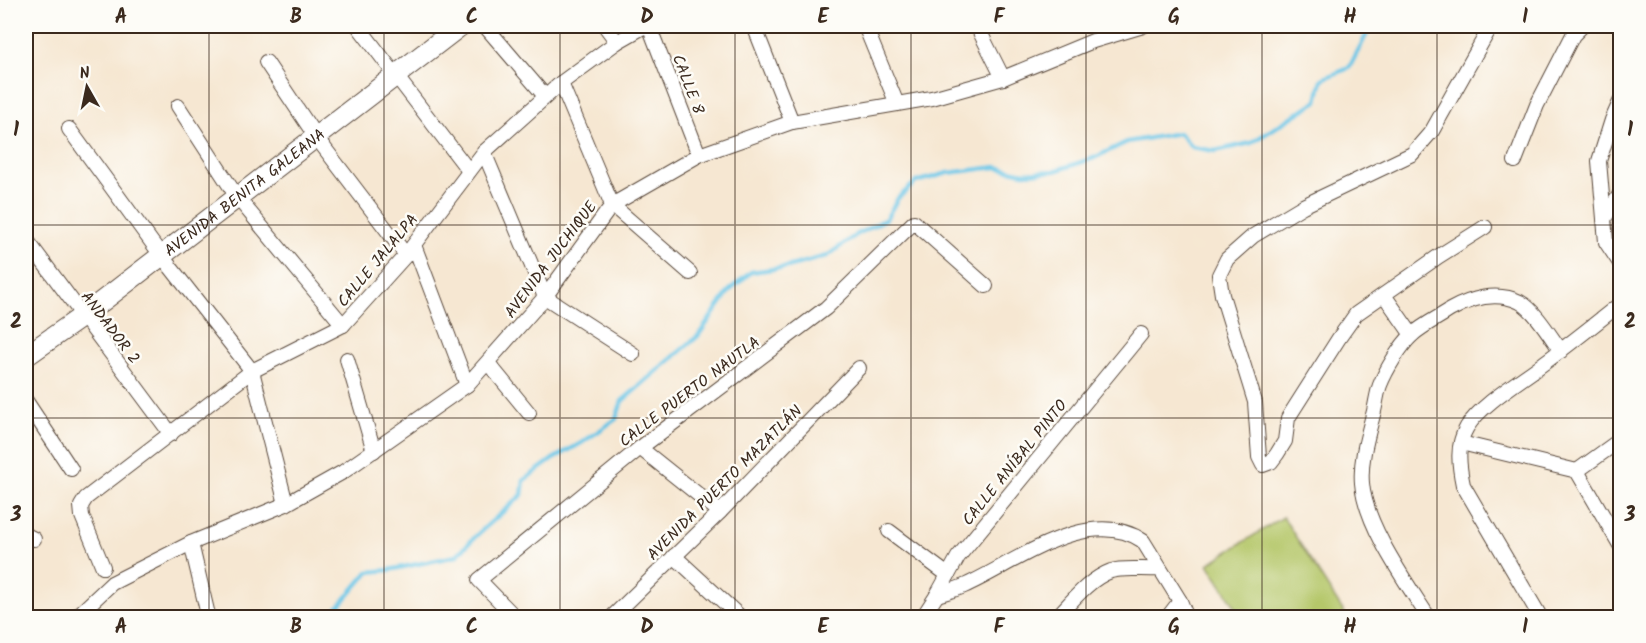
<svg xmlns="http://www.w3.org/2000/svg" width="1646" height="643" font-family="Kalam,sans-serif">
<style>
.green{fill:#b5c76a;stroke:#787844;stroke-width:1.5}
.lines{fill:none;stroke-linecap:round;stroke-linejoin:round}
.stream{stroke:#68c5e6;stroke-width:4.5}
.street-casing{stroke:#574639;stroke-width:16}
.secondary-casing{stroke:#574639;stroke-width:22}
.street{stroke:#fff;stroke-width:14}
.secondary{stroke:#fff;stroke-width:20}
.grid{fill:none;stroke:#3b2a1e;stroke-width:1.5;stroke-opacity:0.55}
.labels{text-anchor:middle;stroke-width:5;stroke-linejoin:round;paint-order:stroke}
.street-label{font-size:16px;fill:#3b2a1e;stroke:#fdfcf7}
.neatline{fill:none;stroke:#3b2a1e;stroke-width:2}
.grid-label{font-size:20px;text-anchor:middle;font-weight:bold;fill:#3b2a1e}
</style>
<rect width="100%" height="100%" fill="#fdfcf7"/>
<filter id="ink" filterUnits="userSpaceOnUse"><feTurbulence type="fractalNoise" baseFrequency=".0167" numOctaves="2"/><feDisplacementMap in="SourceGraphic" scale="12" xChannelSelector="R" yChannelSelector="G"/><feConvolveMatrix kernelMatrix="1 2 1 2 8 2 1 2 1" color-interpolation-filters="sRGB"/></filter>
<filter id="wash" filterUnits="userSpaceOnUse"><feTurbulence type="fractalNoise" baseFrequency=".008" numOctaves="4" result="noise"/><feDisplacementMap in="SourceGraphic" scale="24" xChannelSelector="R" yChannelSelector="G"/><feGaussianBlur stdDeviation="1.35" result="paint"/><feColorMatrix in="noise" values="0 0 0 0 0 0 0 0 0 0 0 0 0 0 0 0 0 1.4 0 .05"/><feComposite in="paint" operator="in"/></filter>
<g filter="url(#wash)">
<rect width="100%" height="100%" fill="#f6e7d2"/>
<!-- green -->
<polygon class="green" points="1283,517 1347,617 1242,617 1208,564"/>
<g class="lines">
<!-- stream -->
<polyline class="stream" points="329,618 368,572 389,570 456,556 480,532 522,495 524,480 553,459 583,442 616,419 622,401 698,336 730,290 751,272 787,267 827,256 856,235 886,219 898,198 916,182 948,173 996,167 1024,173 1054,171 1094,158 1127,142 1179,133 1192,147 1215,151 1251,143 1317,101 1322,79 1349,68 1371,26"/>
</g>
</g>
<g filter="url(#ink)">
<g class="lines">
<defs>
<g id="street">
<polyline points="358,26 469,171"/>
<polyline points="485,26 545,96"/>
<polyline points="605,26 617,42"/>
<polyline points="649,26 699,155"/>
<polyline points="754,26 792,122"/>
<polyline points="865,26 897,104"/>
<polyline points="977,26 1003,78"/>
<polyline points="266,62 316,137 406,255"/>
<polyline points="561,83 612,205 690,273"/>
<polyline points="1620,102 1612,120 1599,161 1606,242 1620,263"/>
<polyline points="178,106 237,197 343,325"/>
<polyline points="69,129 161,255 252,371 286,504"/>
<polyline points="484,152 545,297 633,354"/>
<polyline points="1515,161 1537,105 1573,35 1582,26"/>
<polyline points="1604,219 1620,194"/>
<polyline points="1485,227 1439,256 1356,314 1339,338 1288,418 1285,441 1277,454 1271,462 1263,465 1259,457 1255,402 1222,295 1219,275 1227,259 1253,236 1303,206 1412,154 1432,131 1491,26"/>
<polyline points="26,239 171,434"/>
<polyline points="414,245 467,385"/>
<polyline points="1384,295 1412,335"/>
<polyline points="347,359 374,451"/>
<polyline points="488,363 529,413"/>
<polyline points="26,401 71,469"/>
<polyline points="1461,443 1577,471"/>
<polyline points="640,448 720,512"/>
<polyline points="1577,471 1620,545"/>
<polyline points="1577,471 1620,440"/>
<polyline points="889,531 948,575"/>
<polyline points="26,535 34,539"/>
<polyline points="191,543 208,615"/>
<polyline points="674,556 738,615"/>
<polyline points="103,567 82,516 81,506 86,498 252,371 343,325 406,255 484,152 561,83 617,42 645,26"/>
<path d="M937,595C946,592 955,590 964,586C1014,564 1088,504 1143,541L1180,601L1187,618"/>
<polyline points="75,618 112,583 191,543 286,504 343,472 467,385 545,297 612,205 699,155 792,122 932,98 1003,78 1093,41 1143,26"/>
<polyline points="516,618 479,580 640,448 826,308 914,222 986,286"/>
<polyline points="611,618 720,512 859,368"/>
<polyline points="922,618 937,595 958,557 1141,334"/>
<path d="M1056,618C1072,601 1089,579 1111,571C1123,567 1145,570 1159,569"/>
<polyline points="1167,618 1180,601"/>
<path d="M1429,618C1406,582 1365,525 1362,483C1360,459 1368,435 1374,411C1376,403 1377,393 1380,385C1386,370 1400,346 1412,335C1423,325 1438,318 1450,310C1471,298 1497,291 1520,302C1535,310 1551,337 1561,351"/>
<path d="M1541,618L1463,485C1459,466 1456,445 1467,427C1481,404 1522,380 1544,363C1570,344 1595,324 1620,304"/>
</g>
<g id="secondary">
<path id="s1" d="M26,356L83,316L460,26"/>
</g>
</defs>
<!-- street casing -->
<use href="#street" class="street-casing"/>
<!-- secondary casing -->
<use href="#secondary" class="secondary-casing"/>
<!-- street -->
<use href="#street" class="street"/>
<!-- secondary -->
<use href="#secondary" class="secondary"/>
</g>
</g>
<!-- grid -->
<path class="grid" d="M209,26V618M384,26V618M560,26V618M735,26V618M911,26V618M1086,26V618M1262,26V618M1437,26V618M26,225H1620M26,418H1620"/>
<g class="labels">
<!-- street labels -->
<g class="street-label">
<text transform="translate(689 84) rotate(69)" y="6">CALLE 8</text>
<text dy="6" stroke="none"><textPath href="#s1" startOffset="273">AVENIDA BENITA GALEANA</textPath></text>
<text transform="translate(550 259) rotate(-53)" y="6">AVENIDA JUCHIQUE</text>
<text transform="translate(377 260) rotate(-50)" y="6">CALLE JALALPA</text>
<text transform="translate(111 327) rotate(53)" y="6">ANDADOR 2</text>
<text transform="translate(689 391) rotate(-37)" y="6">CALLE PUERTO NAUTLA</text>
<text transform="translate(1014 462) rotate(-51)" y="6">CALLE ANÍBAL PINTO</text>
<text transform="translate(724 482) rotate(-45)" y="6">AVENIDA PUERTO MAZATLÁN</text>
</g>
</g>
<!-- margin -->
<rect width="1646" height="643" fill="none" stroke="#fdfcf7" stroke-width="66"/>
<!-- north arrow -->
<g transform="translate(87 87) rotate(351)" stroke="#fdfcf7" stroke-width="4.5" paint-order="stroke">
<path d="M0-4.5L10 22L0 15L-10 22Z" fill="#3b2a1e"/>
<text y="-9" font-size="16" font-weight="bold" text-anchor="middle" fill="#3b2a1e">N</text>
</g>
<rect x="33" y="33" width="1580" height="577" class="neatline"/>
<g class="grid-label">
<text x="121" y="23">A</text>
<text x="296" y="23">B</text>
<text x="472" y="23">C</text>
<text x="647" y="23">D</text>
<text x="823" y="23">E</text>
<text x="999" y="23">F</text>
<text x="1174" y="23">G</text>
<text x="1350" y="23">H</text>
<text x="1525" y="23">I</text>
<text x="16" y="136">1</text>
<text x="1630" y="136">1</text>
<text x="16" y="328">2</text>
<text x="1630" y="328">2</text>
<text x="16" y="521">3</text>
<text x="1630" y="521">3</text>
<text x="121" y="633">A</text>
<text x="296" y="633">B</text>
<text x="472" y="633">C</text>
<text x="647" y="633">D</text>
<text x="823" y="633">E</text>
<text x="999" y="633">F</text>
<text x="1174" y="633">G</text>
<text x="1350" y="633">H</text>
<text x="1525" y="633">I</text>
</g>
</svg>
